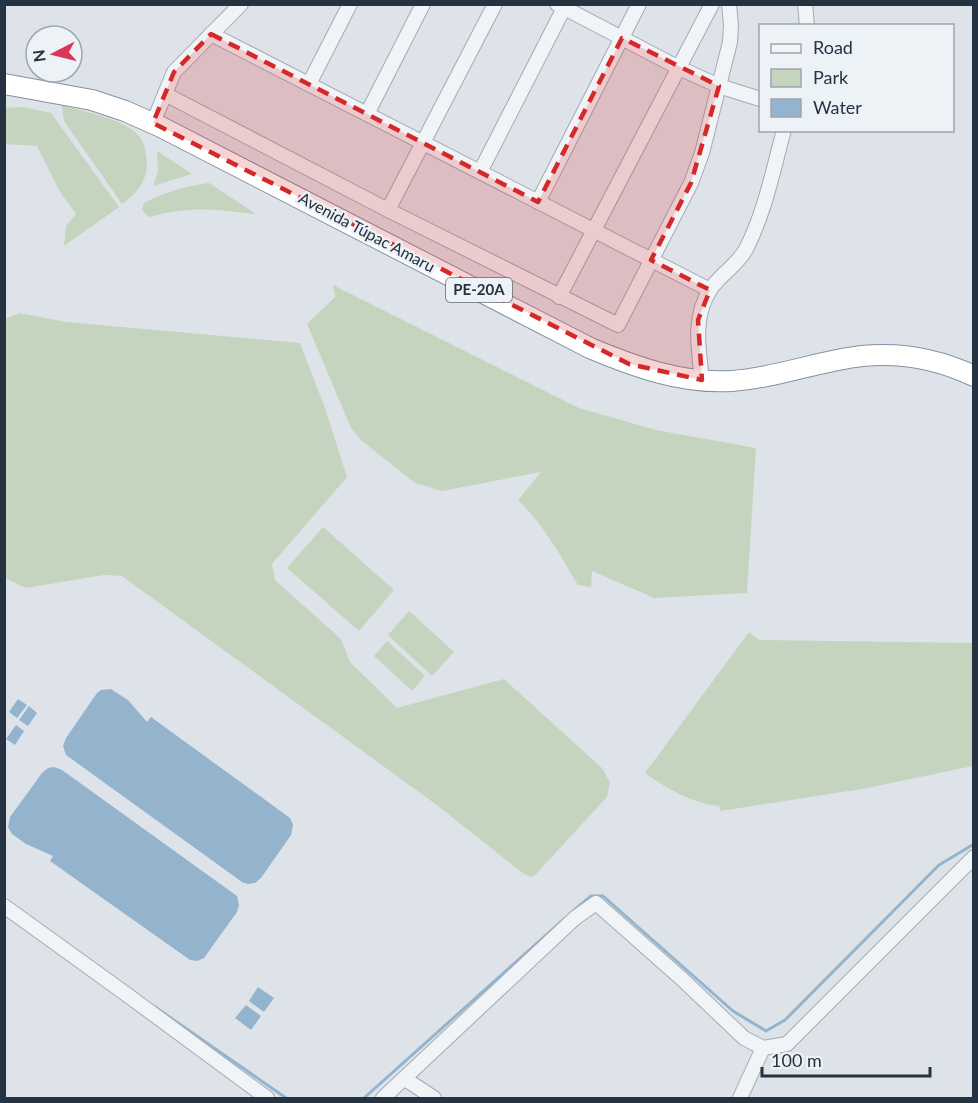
<svg xmlns="http://www.w3.org/2000/svg" width="978" height="1103" font-family="Lato,sans-serif">
<style>
.green{fill:#c5d4be}
.water{fill:#94b4ce}
.lines{fill:none;stroke-linecap:round;stroke-linejoin:round}
.stream{stroke:#94b4ce;stroke-width:3}
.minor-casing{stroke:#a3aab4;stroke-width:16}
.highway-casing{stroke:#8491a2;stroke-width:22}
.minor{stroke:#f1f4f7;stroke-width:14}
.highway{stroke:#fff;stroke-width:20}
.marked{fill:#d62828;fill-opacity:0.2;stroke:#d62828;stroke-width:4.5;stroke-dasharray:12 8;stroke-linejoin:round}
.labels{text-anchor:middle;stroke-width:5;stroke-linejoin:round;paint-order:stroke}
.shield{fill:#edf2f7;stroke:#616c78;stroke-width:1.5}
.shield-label{font-size:15px;font-weight:bold;fill:#253242}
.street-label{font-size:16px;fill:#253242;stroke:#edf2f7}
</style>
<rect width="100%" height="100%" fill="#dee3e9"/>
<!-- green -->
<g class="green">
<path d="M62,105C84,112 125,119 139,136C145,143 146,153 147,162C147,182 137,193 122,204L64,121Z"/>
<polygon points="24,107 51,113 119,207 64,246 66,226 76,214 60,192 37,146 5,144 5,108"/>
<polygon points="157,151 192,174 153,186 158,172"/>
<path d="M209,183L256,214C216,210 191,205 150,217L145,214L142,209L144,203C165,192 186,186 209,183Z"/>
<path d="M333,285L579,408L656,430L756,448L747,593L654,598L592,571L591,587L578,585C560,555 544,525 518,500L541,472L442,491L415,483L362,441L351,428L307,324L335,297Z"/>
<polygon points="20,313 66,322 300,343 325,408 347,477 272,564 275,580 341,639 350,662 397,708 504,679 603,769 610,783 607,797 536,874 531,877 524,874 434,803 122,576 104,575 26,588 5,578 5,319"/>
<polygon points="323,527 394,590 359,631 287,568"/>
<polygon points="409,611 454,652 432,676 388,635"/>
<path d="M749,632L759,640L973,643V766L862,789L720,811L719,806C691,803 668,789 645,773Z"/>
<polygon points="387,641 425,676 412,691 374,656"/>
</g>
<!-- water -->
<g class="water">
<polygon points="111,689 128,700 147,722 151,717 290,818 293,825 291,835 261,878 255,883 248,884 242,882 66,755 63,746 66,738 97,693 101,690"/>
<polygon points="18,699 27,705 17,718 9,712"/>
<polygon points="29,706 37,713 28,726 19,720"/>
<polygon points="16,725 24,731 15,745 6,739"/>
<polygon points="54,767 62,770 237,896 239,905 237,912 204,958 197,961 190,960 50,861 53,856 26,844 12,834 8,827 10,817 42,773 48,768"/>
<polygon points="258,987 274,998 264,1012 249,1001"/>
<polygon points="246,1005 261,1016 251,1030 235,1018"/>
</g>
<g class="lines">
<!-- stream -->
<g class="stream">
<polyline points="571,913 591,896 603,896 733,1011 766,1031 785,1020 939,865 974,844"/>
<polyline points="155,1007 286,1098"/>
<polyline points="364,1098 564,919"/>
</g>
<defs>
<g id="minor">
<polyline points="557,4 679,68 719,86 760,99"/>
<polyline points="805,4 807,26"/>
<polyline points="211,34 710,290"/>
<polyline points="309,84 350,4"/>
<polyline points="165,94 388,210 618,325 691,183 702,153 730,42 731,25 729,4"/>
<polyline points="367,114 423,4"/>
<polyline points="153,123 174,72 241,4"/>
<polyline points="480,172 566,4"/>
<polyline points="538,202 639,4"/>
<polyline points="388,210 495,4"/>
<polyline points="559,297 712,4"/>
<path d="M702,380C699,350 692,318 710,290C719,275 738,265 746,249C765,212 773,170 784,130"/>
<polyline points="4,906 126,994 267,1098"/>
<polyline points="405,1079 434,1098"/>
<polyline points="383,1098 575,918 596,903 682,979 744,1038 763,1048 787,1044 974,857"/>
<polyline points="740,1098 763,1048"/>
</g>
<path id="highway" d="M4,84L92,100L125,111L161,127L590,348C635,367 682,384 732,381C776,378 818,361 862,356C902,352 938,359 974,376"/>
</defs>
<!-- minor casing -->
<use href="#minor" class="minor-casing"/>
<!-- highway casing -->
<use href="#highway" class="highway-casing"/>
<!-- minor -->
<use href="#minor" class="minor"/>
<!-- highway -->
<use href="#highway" class="highway"/>
</g>
<!-- marked area -->
<path class="marked" d="M211,34L538,202L622,38L719,86L691,183L651,260L710,290L698,320L702,380L629,364L153,123L174,72Z"/>
<g class="labels">
<!-- shield labels -->
<rect class="shield" x="446" y="278" width="66" height="24" rx="4.5"/>
<g class="shield-label">
<text x="479" y="295">PE-20A</text>
</g>
<!-- street labels -->
<g class="street-label">
<text transform="translate(367 232) rotate(28)" y="6">Avenida Túpac Amaru</text>
</g>
</g>
<!-- border -->
<rect width="978" height="1103" fill="none" stroke="#253242" stroke-width="12"/>
<!-- legend -->
<rect x="759" y="24" width="195" height="108" fill="#edf2f7" stroke="#9da5af" stroke-width="1.5"/>
<rect x="771" y="44" width="30" height="9" fill="#f1f4f7" stroke="#9da5af" stroke-width="1.5"/>
<text x="813" y="54" font-size="18" fill="#253242">Road</text>
<rect x="771" y="69" width="30" height="18" fill="#c5d4be" stroke="#9da5af" stroke-width="1.5"/>
<text x="813" y="84" font-size="18" fill="#253242">Park</text>
<rect x="771" y="99" width="30" height="18" fill="#94b4ce" stroke="#9da5af" stroke-width="1.5"/>
<text x="813" y="114" font-size="18" fill="#253242">Water</text>
<!-- north arrow -->
<g transform="translate(54 54) rotate(263)"><circle r="28" fill="#edf2f7" stroke="#9da5af" stroke-width="1.5"/>
<path d="M0-4.5L10 22L0 15L-10 22Z" fill="#dd345a"/>
<text y="-9" font-size="16" font-weight="bold" text-anchor="middle" fill="#253242">N</text>
</g>
<!-- scale -->
<path d="M762 1067v9h168v-9" fill="none" stroke="#253242" stroke-width="3"/>
<text x="771" y="1067" font-size="18" fill="#253242" stroke="#edf2f7" stroke-width="4.5" paint-order="stroke">100 m</text>
</svg>
